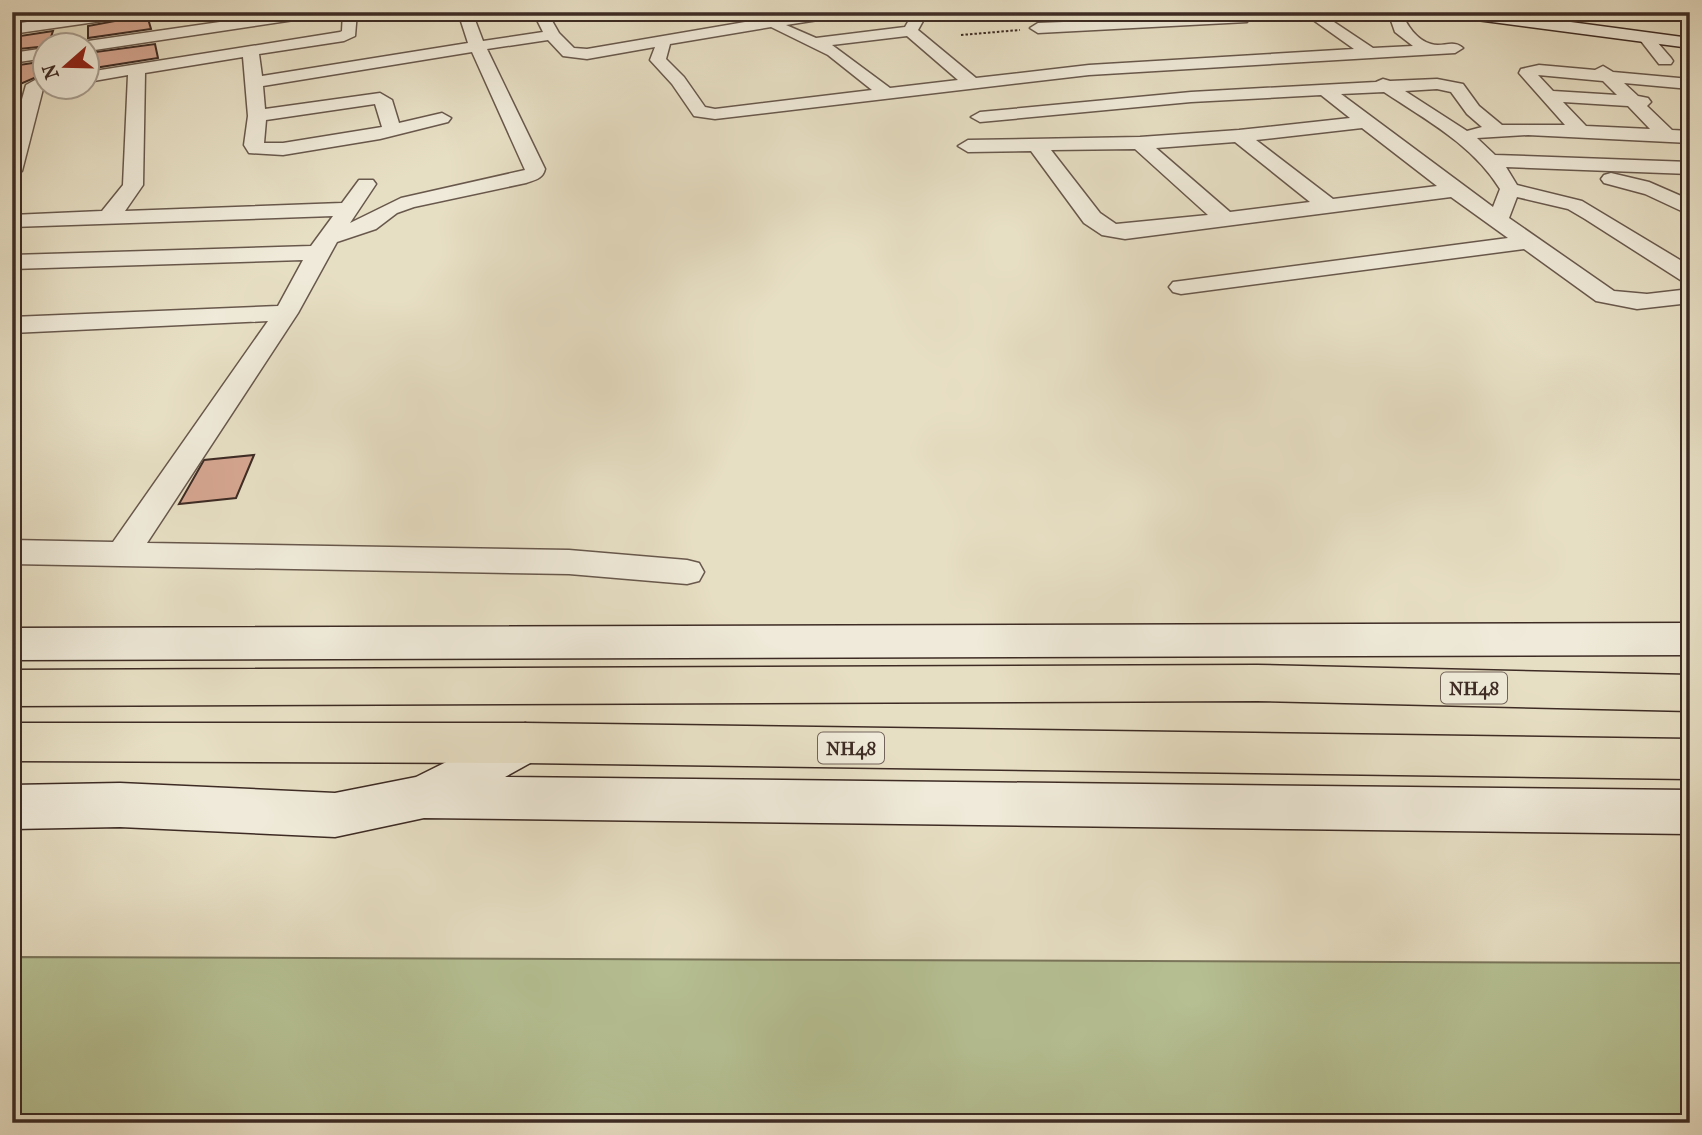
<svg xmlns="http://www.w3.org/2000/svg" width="1702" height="1135" font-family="'IM FELL French Canon',serif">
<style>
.green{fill:#b6c194;stroke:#7a765c;stroke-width:2}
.building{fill:#d6a691;stroke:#3d2b24;stroke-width:2}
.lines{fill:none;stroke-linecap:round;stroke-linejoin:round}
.street-casing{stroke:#68584c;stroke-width:3}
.secondary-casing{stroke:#3d2b24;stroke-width:3}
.highway-casing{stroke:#3d2b24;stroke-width:3}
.path{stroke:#3d2b24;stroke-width:2;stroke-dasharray:2.5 2;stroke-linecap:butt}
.street{fill:#efead9;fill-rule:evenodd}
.secondary{fill:#efead9;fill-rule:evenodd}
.highway{fill:#e7dfc4;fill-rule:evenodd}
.labels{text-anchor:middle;stroke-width:5;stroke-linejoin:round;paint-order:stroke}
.shield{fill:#efead9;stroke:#72645a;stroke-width:2}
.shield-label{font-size:19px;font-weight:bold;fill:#3d2b24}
</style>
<rect width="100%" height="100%" fill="#e7dfc4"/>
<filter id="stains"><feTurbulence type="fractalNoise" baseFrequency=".00286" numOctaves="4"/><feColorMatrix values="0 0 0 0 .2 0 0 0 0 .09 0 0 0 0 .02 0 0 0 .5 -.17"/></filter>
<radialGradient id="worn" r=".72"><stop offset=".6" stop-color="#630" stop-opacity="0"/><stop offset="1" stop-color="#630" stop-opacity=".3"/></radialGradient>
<!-- green -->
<polygon class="green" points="12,957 1690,963 1690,1123 12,1123"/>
<!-- building -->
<g class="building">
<polygon points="147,15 151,29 88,38 88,26"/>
<polygon points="53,31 48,46 19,49 20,36"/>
<polygon points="155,44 158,58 88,69 88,53"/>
<polygon points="46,61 46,80 34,78 18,85 19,65"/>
<polygon points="254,455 236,498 179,504 204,460"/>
</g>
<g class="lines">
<defs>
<g id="street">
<polygon points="103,12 144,12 137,16 12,34 12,24"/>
<polygon points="289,12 328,12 321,16 88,51 88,46 80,46 88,41"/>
<path d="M343,12H357L355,36L344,41L259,54L262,76L468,43L458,12H472L483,41L543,32L533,12H547L559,33L574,48L587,49L769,18L776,14C789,17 833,12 851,12L844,16L786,25L816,38L905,27L912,15L934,12L923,21L918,30L976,78L1089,65L1354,49L1302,12H1319L1373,48L1413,46L1395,32L1388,12H1402C1406,25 1417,40 1431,44C1442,48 1453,39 1463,48L1455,53L1089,75L715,119L694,116L672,84L650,60L655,47L587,59L563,56L548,40L487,49L545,169C543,179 534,180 526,183L414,207L397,213L376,229L337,242L298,313L147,543L569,550L687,560L699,563L704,572L699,581L687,584L569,574L12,564V540L113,542L268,321L12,333V317L278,306L303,260L12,269V255L311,246L333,216L12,227V215L102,211L123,185L128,75L88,82V72L340,32L342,31ZM771,27L828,55L872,90L715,109L705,107L684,77L666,59L670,44ZM907,36L958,80L890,88L832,45ZM472,52L525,170L401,198L350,223L376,184L373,180H359L342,203L125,211L143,185L145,73L243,57L248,116L244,145L249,153L283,155L380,139L448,122L451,118L442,113L399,123L392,100L380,93L265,109L263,86ZM375,104L382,127L283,143H264L266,120Z"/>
<polygon points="1242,15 1247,16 1249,19 1247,22 1038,33 1030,28 1038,23"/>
<polygon points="1646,33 1651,35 1671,58 1673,61 1671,64 1659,64 1641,41 1638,38 1641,35"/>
<polygon points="46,48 46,58 12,63 12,53"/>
<path d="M1539,65L1595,70L1603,66L1613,72L1690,79V89L1624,83L1638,96L1648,98L1651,102L1647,106L1672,130L1690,131V143L1528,135L1477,138L1495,155L1690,162V174L1506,167L1517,185L1582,201L1690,266V283L1682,281L1585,219L1568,209L1517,197L1509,218L1614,291L1647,294L1690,289V303L1637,309L1596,301L1524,249L1181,294L1173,292L1169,287L1173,282L1508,238L1451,197L1125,239L1102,235L1084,223L1031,151L968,152L958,146L968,140L1140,137L1239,130L1350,118L1321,95L1191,102L980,122L971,117L980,112L1191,92L1376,82L1383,79L1390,81L1437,79L1463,84L1479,106L1502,125H1565L1519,73L1521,69ZM1538,75L1603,81L1617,95L1553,91ZM1437,89L1451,92L1467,114L1482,127L1467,131L1405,91ZM1384,92C1426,120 1472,144 1500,189L1493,207L1341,94ZM1563,102L1628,106L1650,129L1586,126ZM1362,128L1437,186L1333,199L1256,140ZM1235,142L1310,202L1230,212L1156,148ZM1135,149L1208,215L1116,224L1100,213L1051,150Z"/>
<polygon points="35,80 44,85 22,171 12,177 12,135 26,85"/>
<polygon points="1611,173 1649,182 1688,199 1690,215 1645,194 1604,183 1601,179 1604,175"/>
</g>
<g id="secondary">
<polygon points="1446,12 1495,12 1690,38 1690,48 1454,17"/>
<polygon points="1690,623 1690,655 12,660 12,628"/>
<polygon points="525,723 541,729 548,743 541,757 505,777 1690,790 1690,834 424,818 335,837 120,827 12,829 12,785 120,783 335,793 416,777"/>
</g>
<g id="highway">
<polygon points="1257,665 1690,675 1690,711 1257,701 12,706 12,670"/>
<polygon points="12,723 525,723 1690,739 1690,779 525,763 12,761"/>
</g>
</defs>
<!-- street casing -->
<use href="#street" class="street-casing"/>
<!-- secondary casing -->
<use href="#secondary" class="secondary-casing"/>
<!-- highway casing -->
<use href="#highway" class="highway-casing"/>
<!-- path -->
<polyline class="path" points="961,35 1020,30"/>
<!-- street -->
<use href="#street" class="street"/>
<!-- secondary -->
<use href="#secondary" class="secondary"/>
<!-- highway -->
<use href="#highway" class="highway"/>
</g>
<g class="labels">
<!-- shield labels -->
<g class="shield">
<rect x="1441" y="672.5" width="66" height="31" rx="5"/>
<rect x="818" y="732.5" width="66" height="31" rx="5"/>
</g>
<g class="shield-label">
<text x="1474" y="695">NH48</text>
<text x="851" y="755">NH48</text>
</g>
</g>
<!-- margin -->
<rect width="1702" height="1135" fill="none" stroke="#e7dfc4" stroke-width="42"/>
<rect x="14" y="14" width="1674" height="1107" fill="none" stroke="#3d2b24" stroke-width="3.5"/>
<rect x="21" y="21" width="1660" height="1093" fill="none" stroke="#3d2b24" stroke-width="2"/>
<!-- north arrow -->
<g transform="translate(66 66) rotate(250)"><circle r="33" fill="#efead9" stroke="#a89e91" stroke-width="2"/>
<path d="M0-5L12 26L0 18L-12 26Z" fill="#8f2418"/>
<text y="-10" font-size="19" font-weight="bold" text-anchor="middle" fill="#3d2b24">N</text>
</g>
<rect width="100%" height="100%" filter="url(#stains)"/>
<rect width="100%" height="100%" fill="url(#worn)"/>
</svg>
